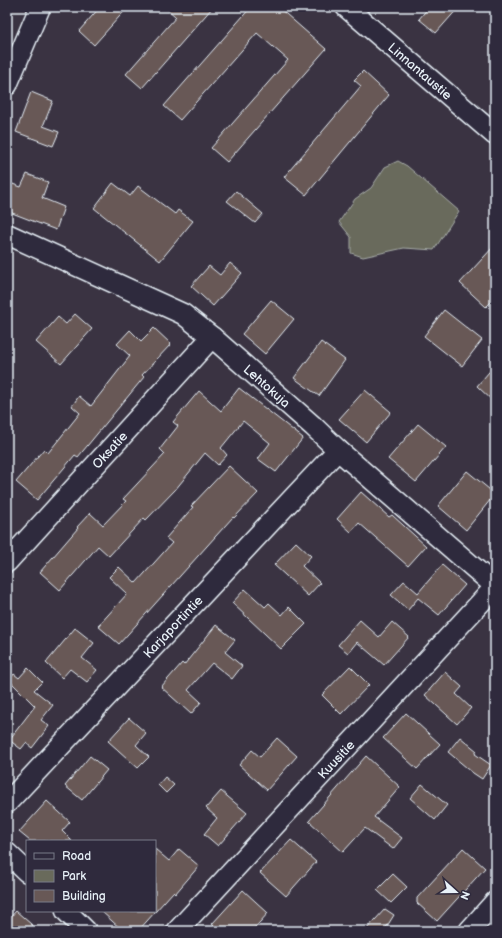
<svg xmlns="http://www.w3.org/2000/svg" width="502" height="938" font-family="'Balsamiq Sans',sans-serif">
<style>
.green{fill:#696a5b;stroke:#a8aeaa}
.building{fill:#685856;stroke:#e8f1f8}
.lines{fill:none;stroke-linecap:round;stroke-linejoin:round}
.minor-casing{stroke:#e8f1f8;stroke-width:23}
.minor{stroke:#2f2a3d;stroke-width:20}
.labels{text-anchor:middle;stroke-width:3;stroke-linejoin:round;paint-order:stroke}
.street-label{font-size:13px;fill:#e8f1f8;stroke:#2f2a3d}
</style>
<rect width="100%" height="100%" fill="#3a3342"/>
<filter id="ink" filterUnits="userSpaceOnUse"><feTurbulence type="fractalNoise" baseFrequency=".025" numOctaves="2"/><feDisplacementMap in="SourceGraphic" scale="8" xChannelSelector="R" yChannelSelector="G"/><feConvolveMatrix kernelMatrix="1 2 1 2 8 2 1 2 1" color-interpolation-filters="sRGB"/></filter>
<g filter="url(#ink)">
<!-- green -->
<polygon class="green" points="398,161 407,166 459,211 434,250 404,248 363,257 351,253 351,237 339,222 355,199 371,188 385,167"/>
<!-- building -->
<g class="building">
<polygon points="100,7 128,7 94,45 79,31"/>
<polygon points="165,7 213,7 142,88 126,74 176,17"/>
<polygon points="251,7 278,7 326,49 227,162 211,148 288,60 257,33 180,120 164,106"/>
<polygon points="429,7 459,7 436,33 419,19"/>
<polygon points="363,71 389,95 306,195 284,177 361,86 354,80"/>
<polygon points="31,92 53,101 43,126 59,132 53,146 16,132"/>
<polygon points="27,174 48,182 42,198 64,207 56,230 7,211 7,182 21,187"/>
<polygon points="113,183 130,196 138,186 175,214 178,210 193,221 160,261 94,208"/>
<polygon points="236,191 263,214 255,223 227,201"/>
<polygon points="495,245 495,298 486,307 460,283"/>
<polygon points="230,263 242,273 213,306 191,286 209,266 220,275"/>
<polygon points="271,300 294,319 265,354 242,334"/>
<polygon points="444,310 482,340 462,366 424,336"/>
<polygon points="75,314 92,329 61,364 36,342 58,317 66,324"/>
<polygon points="154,328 171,344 142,375 144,377 78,457 75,455 37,500 16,482 44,449 48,453 80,413 72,406 79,396 91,406 130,356 117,344 130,330 141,341"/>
<polygon points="321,342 345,360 319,396 294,378"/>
<polygon points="495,365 495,403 477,386"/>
<polygon points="239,388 303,438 276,472 258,459 270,443 243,421 221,448 227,455 218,465 205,453 175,490 146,520 144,518 109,556 98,546 60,590 40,572 78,528 77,527 90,513 103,525 126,501 123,499 165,454 160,449 178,426 173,422 199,391 221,411"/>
<polygon points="365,390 391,412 366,442 339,419"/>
<polygon points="418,424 446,447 416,482 388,459"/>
<polygon points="229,466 258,493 234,518 233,517 119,644 98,626 127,594 109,577 119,567 136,583 172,543 166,538 193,507 191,506"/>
<polygon points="467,471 495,494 466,530 438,506"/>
<polygon points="361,492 389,517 392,515 426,546 408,566 359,523 351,532 337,519"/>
<polygon points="296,542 311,556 302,566 320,583 308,596 274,565"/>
<polygon points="442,565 465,585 439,615 418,598 408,610 391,595 404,581 418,593"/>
<polygon points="245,589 265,607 269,603 282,615 289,607 306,624 281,649 232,603"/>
<polygon points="360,620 379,637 392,622 409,637 384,665 357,642 348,653 338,645"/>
<polygon points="216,625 235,640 225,652 242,666 232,679 212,663 188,690 201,702 191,714 161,687 182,663 184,665"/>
<polygon points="75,628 94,643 82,658 97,670 87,682 70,669 62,678 46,663"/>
<polygon points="350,666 369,685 341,714 322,695"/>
<polygon points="28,668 42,682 34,690 53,705 41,720 49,726 32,748 26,743 21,749 9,740 35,706 9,680 14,674 19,678"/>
<polygon points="445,672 462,687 456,694 471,708 457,724 425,695"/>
<polygon points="406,713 440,744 417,769 383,738"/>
<polygon points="129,718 146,733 136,745 149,757 138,768 108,741"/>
<polygon points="460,737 477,751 475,754 491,765 482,779 473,773 448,752"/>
<polygon points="277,738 297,756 267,790 239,765 252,750 260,757"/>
<polygon points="90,756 107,770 82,800 65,786"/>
<polygon points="366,756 400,787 374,817 402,838 393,849 365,828 343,852 309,821"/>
<polygon points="165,777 174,785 166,793 158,785"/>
<polygon points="422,784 447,805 435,820 410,798"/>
<polygon points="221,791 247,813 218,846 204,834 217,818 206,808"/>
<polygon points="47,801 70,822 62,831 72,841 30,841 19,832"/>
<polygon points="291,840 316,862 286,896 260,873"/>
<polygon points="463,848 485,868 437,921 417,903 417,898"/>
<polygon points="155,849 169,861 179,849 199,866 175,894 173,892 138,931 123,931 101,911 155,911"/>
<polygon points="393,874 407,887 391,903 377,890"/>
<polygon points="243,890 268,913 252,931 220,931 212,924"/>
<polygon points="385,909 394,915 384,931 365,931"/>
<polygon points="16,911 39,931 7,931 7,921"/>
</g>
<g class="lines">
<defs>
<g id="minor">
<path id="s1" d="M346,7L495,135"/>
<polyline points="7,85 40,7"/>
<path id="s2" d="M7,234L183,314L212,337L313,426L338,450L495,586"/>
<path id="s3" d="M7,562L212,337"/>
<path id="s4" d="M7,803L338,450"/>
<polyline points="7,853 27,872"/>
<polyline points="66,911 86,931"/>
<path id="s5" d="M177,931L495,587"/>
<polyline points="469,931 495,902"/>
</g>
</defs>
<!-- minor casing -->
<use href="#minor" class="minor-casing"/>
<!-- minor -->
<use href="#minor" class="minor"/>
</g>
</g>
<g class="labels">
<!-- street labels -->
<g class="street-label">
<text dy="5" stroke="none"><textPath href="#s1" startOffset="98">Linnantaustie</textPath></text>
<text dy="5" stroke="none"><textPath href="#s2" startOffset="304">Lehtokuja</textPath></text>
<text dy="5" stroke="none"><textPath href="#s3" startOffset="152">Oksatie</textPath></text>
<text dy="5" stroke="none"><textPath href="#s4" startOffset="242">Karjaportintie</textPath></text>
<text dy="5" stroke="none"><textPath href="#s5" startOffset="234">Kuusitie</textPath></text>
</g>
</g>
<!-- margin -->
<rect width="502" height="938" fill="none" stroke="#2f2a3d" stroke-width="24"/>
<rect x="12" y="12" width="478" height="914" fill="none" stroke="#e8f1f8" stroke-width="1.5" filter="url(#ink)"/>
<!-- legend -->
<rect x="26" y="840" width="130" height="72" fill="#2f2a3d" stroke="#797a88"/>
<rect x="34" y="853" width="20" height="6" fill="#2f2a3d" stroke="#797a88"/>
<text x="62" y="860" font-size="12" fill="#e8f1f8">Road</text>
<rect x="34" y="870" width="20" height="12" fill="#696a5b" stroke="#797a88"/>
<text x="62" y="880" font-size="12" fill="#e8f1f8">Park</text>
<rect x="34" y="890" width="20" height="12" fill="#685856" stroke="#797a88"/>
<text x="62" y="900" font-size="12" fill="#e8f1f8">Building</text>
<!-- north arrow -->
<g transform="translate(456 892) rotate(111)" stroke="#2f2a3d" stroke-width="3" paint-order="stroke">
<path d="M0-3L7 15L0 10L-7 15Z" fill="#e8f1f8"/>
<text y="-6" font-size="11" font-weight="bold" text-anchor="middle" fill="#e8f1f8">N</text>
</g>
</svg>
